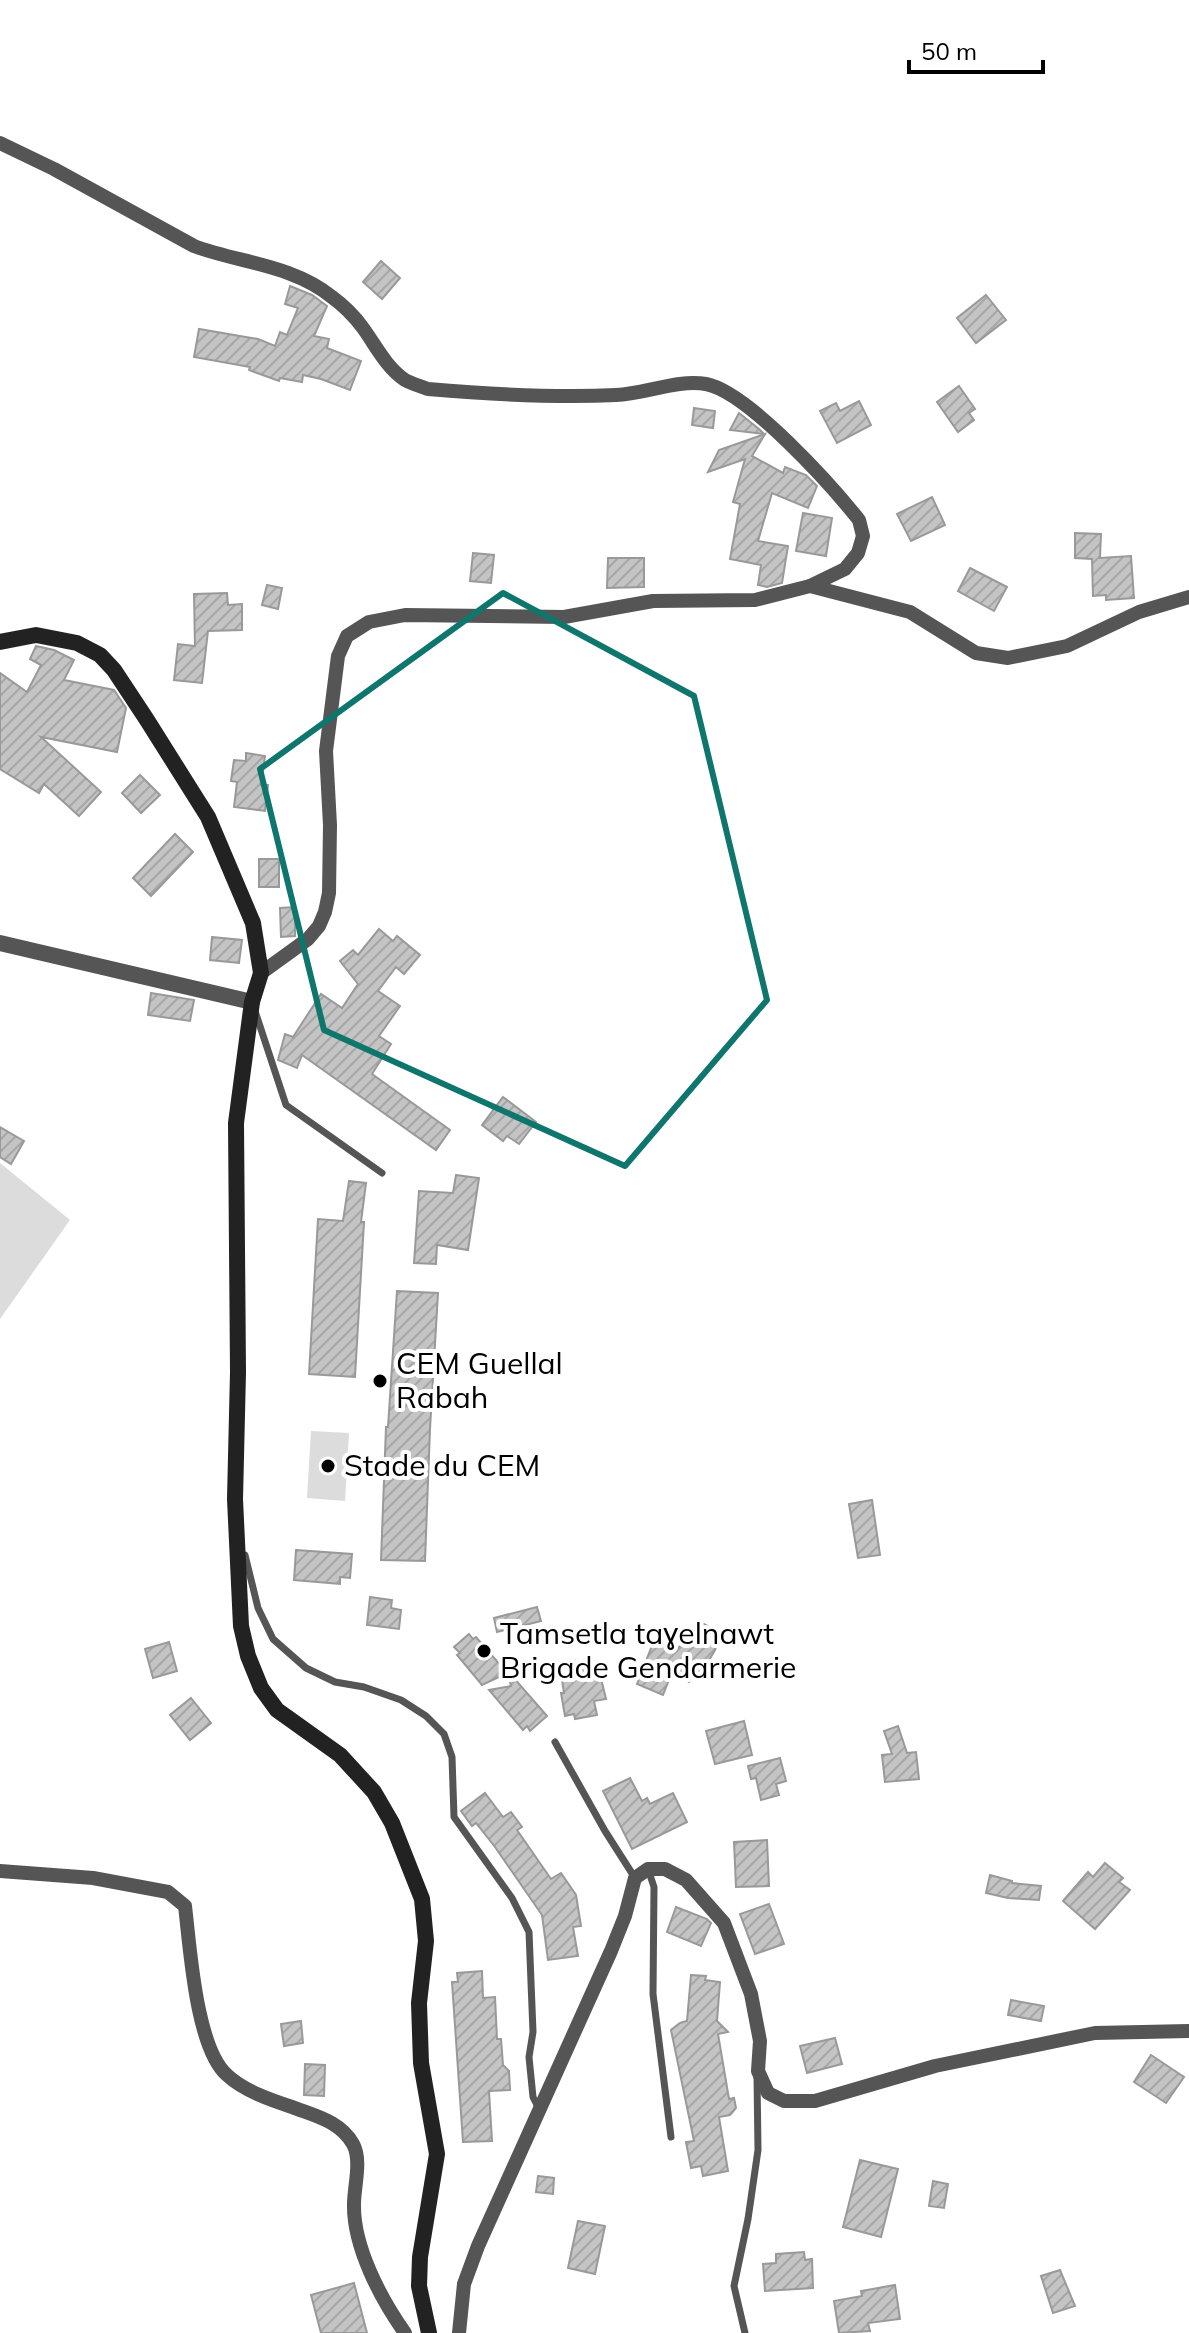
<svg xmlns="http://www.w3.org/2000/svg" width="1189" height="2333" font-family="Mulish,sans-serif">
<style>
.green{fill:#dcdcdc}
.building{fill:url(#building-hatch);stroke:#999;stroke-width:2}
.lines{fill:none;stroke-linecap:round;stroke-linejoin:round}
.service{stroke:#555;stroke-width:7}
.minor{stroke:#555;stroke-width:14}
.tertiary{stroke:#555;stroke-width:16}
.secondary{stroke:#222;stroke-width:16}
.marked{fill:none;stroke:#0f766e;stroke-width:6;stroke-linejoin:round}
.poi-dot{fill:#000;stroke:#fff;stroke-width:3}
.labels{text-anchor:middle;stroke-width:8;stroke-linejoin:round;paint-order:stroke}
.poi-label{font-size:30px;fill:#000;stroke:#fff;text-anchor:start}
</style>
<defs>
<pattern id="building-hatch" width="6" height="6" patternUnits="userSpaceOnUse" patternTransform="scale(2)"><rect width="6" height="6" fill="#c4c4c4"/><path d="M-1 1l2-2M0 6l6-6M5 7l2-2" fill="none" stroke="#a7a7a7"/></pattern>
</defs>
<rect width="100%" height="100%" fill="#fff"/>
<!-- green -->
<g class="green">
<polygon points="0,1163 70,1220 0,1319"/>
<polygon points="311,1431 349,1433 345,1501 307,1498"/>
</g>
<!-- building -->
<g class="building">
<polygon points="381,261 400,278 382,299 363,282"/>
<polygon points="290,286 312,295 327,306 314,336 329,339 327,348 361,361 350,390 321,379 303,375 302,382 280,378 279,381 249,370 250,367 194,357 199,329 258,339 275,346 280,332 287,335 298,308 285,304"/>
<polygon points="986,295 1006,320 976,343 957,318"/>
<polygon points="959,386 975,409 969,413 974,420 958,432 937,402"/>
<polygon points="859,401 871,425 837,443 820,411 836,403 840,411"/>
<polygon points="694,408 715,411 713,428 692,425"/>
<polygon points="739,413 759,429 764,434 730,430"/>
<polygon points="765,434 752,456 783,473 785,467 806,475 817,486 808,508 772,493 758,541 788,546 782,583 767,587 758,585 761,565 730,559 740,504 733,502 745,459 708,472 719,450"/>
<polygon points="932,497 945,525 911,541 897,514"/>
<polygon points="803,513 832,518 826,556 796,551"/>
<polygon points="1075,533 1101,534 1100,558 1131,556 1134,598 1106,600 1106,595 1093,596 1092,559 1075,558"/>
<polygon points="473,553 494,555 491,583 470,581"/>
<polygon points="608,558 644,558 644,587 607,588"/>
<polygon points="970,568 1007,587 994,611 958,591"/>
<polygon points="267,585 282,588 278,609 262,605"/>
<polygon points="227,593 228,605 242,604 242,630 208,631 202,683 174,680 178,644 195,646 194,594"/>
<polygon points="36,646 54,650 74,660 64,680 114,690 126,708 117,752 41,737 101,792 79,816 44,784 39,793 0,769 0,673 27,692 41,665 30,659"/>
<polygon points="246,753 265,756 261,785 268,785 265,811 234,807 237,782 231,781 234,760 246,761"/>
<polygon points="140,775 160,795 141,813 122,793"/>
<polygon points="175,834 193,852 151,896 133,878"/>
<rect x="259" y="859" width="20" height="28"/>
<polygon points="295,907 295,936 281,937 280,908"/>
<polygon points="379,929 393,941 397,936 420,955 404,974 396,967 378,991 400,1006 379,1036 391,1044 372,1074 450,1130 436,1150 302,1055 297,1068 278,1060 285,1034 293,1037 321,994 342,1008 358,984 340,961 353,950 358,955"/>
<polygon points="212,937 242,940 239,963 210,960"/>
<polygon points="151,993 194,1000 190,1021 148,1015"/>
<polygon points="503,1097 536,1122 519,1144 507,1136 503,1141 482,1125"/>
<polygon points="0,1127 24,1141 11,1164 0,1157"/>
<polygon points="456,1175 479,1178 468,1250 437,1245 436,1264 414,1263 419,1191 453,1193"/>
<polygon points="349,1181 366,1183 361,1222 364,1222 355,1377 309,1374 318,1219 343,1221"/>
<polygon points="397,1291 438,1293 430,1429 425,1561 381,1560 386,1427 388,1427"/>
<polygon points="872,1500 880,1555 858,1558 849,1504"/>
<polygon points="296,1550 352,1554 350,1578 340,1577 340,1584 294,1580"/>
<polygon points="370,1597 392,1600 391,1608 401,1610 399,1629 367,1625"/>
<polygon points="537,1607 541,1621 497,1632 494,1618"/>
<polygon points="698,1621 721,1633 715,1650 701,1674 696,1671 689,1682 672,1672 663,1695 637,1684 653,1643 676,1652 688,1633 691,1635"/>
<polygon points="469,1634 473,1639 476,1637 503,1668 503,1675 482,1685 457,1655 460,1653 454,1647"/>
<polygon points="169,1642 177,1671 153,1678 145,1649"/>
<polygon points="598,1666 606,1699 594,1701 597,1715 575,1719 574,1714 565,1716 561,1693 564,1693 562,1680 579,1677 578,1671"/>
<polygon points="507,1670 547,1716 530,1731 527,1726 523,1730 489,1690 511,1686"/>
<polygon points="191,1698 211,1723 190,1740 170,1715"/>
<polygon points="744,1721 752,1755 715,1764 706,1731"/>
<polygon points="898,1726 907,1753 916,1752 919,1779 885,1782 882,1755 892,1754 884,1731"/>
<polygon points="780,1758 786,1781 776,1784 779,1795 761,1800 756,1778 751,1779 748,1766"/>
<polygon points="630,1778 642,1801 647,1798 650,1804 673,1793 687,1822 632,1849 603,1791"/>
<polygon points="485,1793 503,1817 511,1812 522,1827 517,1830 551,1879 561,1873 576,1895 581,1926 573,1927 578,1956 548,1960 542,1915 495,1847 476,1823 472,1826 461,1811"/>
<polygon points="767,1840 769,1886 736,1887 734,1842"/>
<polygon points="1105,1863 1123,1878 1119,1882 1130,1890 1095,1929 1063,1901 1088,1872 1093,1877"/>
<polygon points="990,1875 1012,1881 1012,1883 1041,1886 1039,1900 1008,1898 986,1893"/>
<polygon points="769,1904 784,1944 755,1954 740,1914"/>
<polygon points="676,1907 707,1919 711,1923 701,1946 667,1932"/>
<polygon points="482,1971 483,1998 495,1997 497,2039 501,2039 503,2065 509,2071 510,2090 489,2091 492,2141 463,2142 452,1982 458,1982 457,1973"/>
<polygon points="691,1975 706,1976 705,1980 720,1982 717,2021 728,2032 718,2034 729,2099 734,2098 736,2108 730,2115 719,2117 728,2171 703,2176 701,2166 691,2168 686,2142 694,2141 671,2030 680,2023 687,2021"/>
<polygon points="1011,2000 1044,2006 1041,2021 1008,2015"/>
<polygon points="301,2021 303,2043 284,2046 281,2024"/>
<polygon points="835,2038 842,2064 807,2073 800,2046"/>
<polygon points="1151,2055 1184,2077 1166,2103 1134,2082"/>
<polygon points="305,2064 325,2065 324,2096 304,2095"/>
<polygon points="860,2160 898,2169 881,2237 843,2227"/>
<polygon points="538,2176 554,2178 553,2194 536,2192"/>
<polygon points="933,2181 948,2184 944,2208 929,2206"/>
<polygon points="578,2221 605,2226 595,2274 568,2268"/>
<polygon points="804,2252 805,2260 812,2259 813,2288 765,2291 763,2264 776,2263 776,2254"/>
<polygon points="1060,2270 1075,2306 1053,2313 1041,2276"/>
<polygon points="354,2283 367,2333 321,2333 311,2295"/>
<polygon points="895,2285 900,2319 868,2323 870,2331 839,2333 834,2301 862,2296 861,2291"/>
</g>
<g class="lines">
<!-- service -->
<g class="service">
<polyline points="255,1011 286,1105 382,1173"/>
<polyline points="245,1555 258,1608 273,1639 306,1668 335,1682 364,1687 401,1700 426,1716 444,1734 452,1757 454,1817 512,1898 529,1932 533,2032 529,2057 533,2097 538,2107"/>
<polyline points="555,1742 605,1831 635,1878"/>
<polyline points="648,1869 654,1887 653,1994 671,2137"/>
<polyline points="745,2333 734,2286 748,2219 758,2150 757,2077"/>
</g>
<!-- minor -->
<g class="minor">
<path d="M0,143L54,169L194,246C240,263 293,265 332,297C343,305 355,317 363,328C376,346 386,367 405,380C412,384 421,386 428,389C487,394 557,398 616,395C645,394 677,379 706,384C748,392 832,486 859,520L863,536L858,553L845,569L810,586L755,600L653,601L564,617L405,615L369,622L347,636L338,656L326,751L330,825L329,893L325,912L319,926L308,939L261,973"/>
<polyline points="810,586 910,612 976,653 1008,658 1067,646 1139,612 1189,597"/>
<path d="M0,1871L93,1878L168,1892L185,1906C190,1947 196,2048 227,2075C244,2091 271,2100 292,2107C315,2116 340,2121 353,2144C362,2160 354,2187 354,2204C353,2247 381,2299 405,2333"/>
<polyline points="459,2333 464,2284 478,2246 611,1951 625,1916 635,1878 648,1869 665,1869 686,1880 724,1923 751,1994 760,2041 758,2071 768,2093 784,2101 815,2101 935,2066 1095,2033 1189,2031"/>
</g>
<!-- tertiary -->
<polyline class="tertiary" points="0,943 252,1002"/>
<!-- secondary -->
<polyline class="secondary" points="0,642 36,635 77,643 100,655 114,670 147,720 208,817 253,923 261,973 252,1002 236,1123 238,1372 235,1499 241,1626 248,1656 261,1688 277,1710 340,1755 374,1792 392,1823 422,1899 426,1941 419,2003 421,2063 437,2154 420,2257 419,2286 429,2333"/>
</g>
<!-- marked area -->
<path class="marked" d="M503,593L694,696L767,1000L625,1166L324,1030L260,769Z"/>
<!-- markers -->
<g class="poi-dot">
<circle cx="380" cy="1381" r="8"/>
<circle cx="328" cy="1466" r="8"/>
<circle cx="484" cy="1651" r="8"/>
</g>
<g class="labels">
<!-- poi labels -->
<g class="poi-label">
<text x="396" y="1374">CEM Guellal<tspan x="396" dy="34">Rabah</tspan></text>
<text x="344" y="1476">Stade du CEM</text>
<text x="500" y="1644">Tamsetla taɣelnawt<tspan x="500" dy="34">Brigade Gendarmerie</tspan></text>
</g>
</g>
<!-- scale -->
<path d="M909 60v12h134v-12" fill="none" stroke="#000000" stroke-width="4"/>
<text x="921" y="60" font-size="24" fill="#000000" stroke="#ffffff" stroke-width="6" paint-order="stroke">50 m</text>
</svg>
